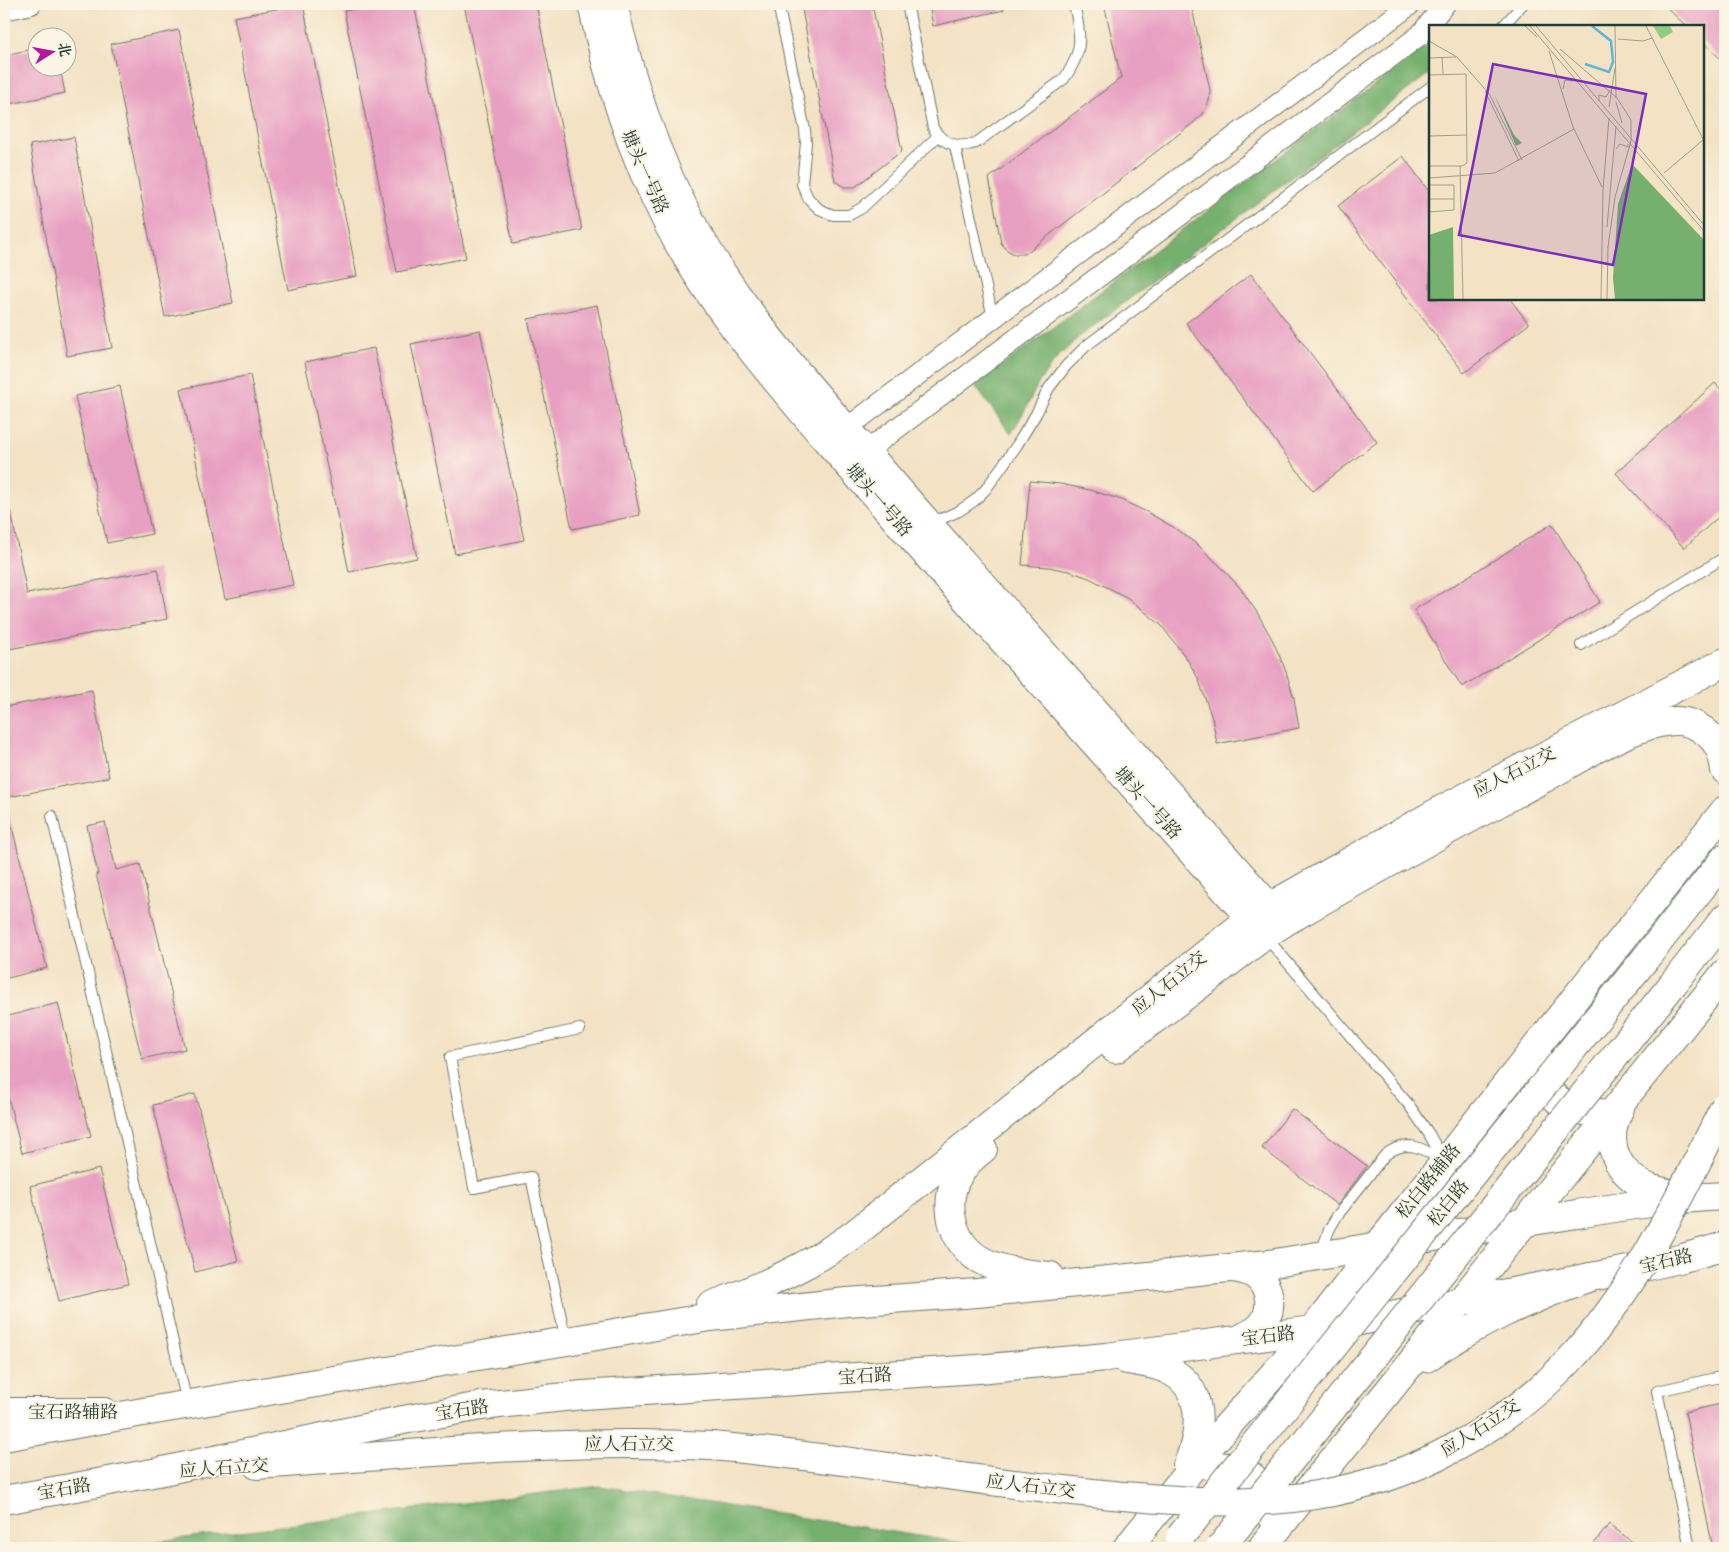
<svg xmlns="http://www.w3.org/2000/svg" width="1729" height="1552" font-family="'EB Garamond','Noto Serif SC',serif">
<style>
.forest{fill:#76b06e;stroke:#4a7651}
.building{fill:#e8a0c2}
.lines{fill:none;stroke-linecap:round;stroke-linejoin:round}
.lane-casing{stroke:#697766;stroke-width:12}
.street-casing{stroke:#697766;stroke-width:22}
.secondary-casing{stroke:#697766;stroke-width:30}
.primary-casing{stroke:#697766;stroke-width:30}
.lane{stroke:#fff;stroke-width:10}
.street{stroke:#fff;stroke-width:20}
.secondary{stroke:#fff;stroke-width:28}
.primary{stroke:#fff;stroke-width:28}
.primary-bridge-casing{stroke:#697766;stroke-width:30;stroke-linecap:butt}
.primary-bridge{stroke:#fff;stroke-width:28}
.labels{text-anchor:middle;stroke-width:4;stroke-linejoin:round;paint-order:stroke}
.street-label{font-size:18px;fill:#1f3d34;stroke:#fcf5e5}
.inset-river{fill:none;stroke:#5bb6d9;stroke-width:2.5}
.inset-road{fill:none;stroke:#9ea08a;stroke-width:1}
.view{fill:#7b2cbf;fill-opacity:0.15;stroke:#7b2cbf;stroke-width:2.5}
.inset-edge{fill:none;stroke:#1f3d34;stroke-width:2.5}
</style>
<rect width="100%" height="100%" fill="#fcf5e5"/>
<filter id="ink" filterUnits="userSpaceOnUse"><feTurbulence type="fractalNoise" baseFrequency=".02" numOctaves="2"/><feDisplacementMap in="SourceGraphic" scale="10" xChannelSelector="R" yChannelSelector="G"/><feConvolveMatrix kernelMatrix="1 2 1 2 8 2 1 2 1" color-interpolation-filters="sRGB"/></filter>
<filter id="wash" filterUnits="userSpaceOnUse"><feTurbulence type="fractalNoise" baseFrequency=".0096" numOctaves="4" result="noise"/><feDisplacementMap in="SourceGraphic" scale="20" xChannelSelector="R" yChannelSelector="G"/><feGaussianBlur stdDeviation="1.12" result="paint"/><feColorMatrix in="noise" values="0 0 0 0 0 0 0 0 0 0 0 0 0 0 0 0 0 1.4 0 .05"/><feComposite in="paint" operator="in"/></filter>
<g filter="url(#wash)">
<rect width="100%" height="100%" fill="#f3e2c4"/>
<!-- forest -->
<g class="forest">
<polygon points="1428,45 1430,49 1430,73 1079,337 1057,358 1039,382 1026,408 1011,434 975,386"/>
<polygon points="600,1486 995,1548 105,1548"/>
</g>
<g id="blocks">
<!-- building -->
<g class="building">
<polygon points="303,4 357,276 288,290 234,17"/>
<polygon points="379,4 414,4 466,258 397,272 344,11"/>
<polygon points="464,4 536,4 582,230 513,244"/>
<polygon points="801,4 872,4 902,151 855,187 844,187 835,181"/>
<polygon points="929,4 1003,4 1004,10 933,26"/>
<polygon points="1104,4 1191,4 1210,90 1209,101 1203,114 1193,123 1025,254 1014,254 1007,250 1001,243 989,178 1121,78"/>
<polygon points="1663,4 1725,4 1725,63 1703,42 1703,26 1686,26"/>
<polygon points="179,30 233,303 165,317 111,44"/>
<polygon points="38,48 38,68 60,68 65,93 4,105 4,55"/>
<polygon points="74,137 112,348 67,356 30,145"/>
<polygon points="1403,156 1430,193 1430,299 1510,299 1529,324 1464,373 1338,206"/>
<polygon points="1251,274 1377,442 1313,491 1186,323"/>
<polygon points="597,305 640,515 572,529 528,319"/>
<polygon points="480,330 524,540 455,554 411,344"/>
<polygon points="374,348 417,558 349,572 305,362"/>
<polygon points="250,375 293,585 225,599 181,389"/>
<polygon points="1715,383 1725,394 1725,511 1684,548 1616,473"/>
<polygon points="120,386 152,534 107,543 75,396"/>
<polygon points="1030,481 1060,484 1090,490 1119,499 1147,512 1173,527 1198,545 1220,566 1241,589 1258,614 1273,641 1285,669 1294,698 1299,728 1217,744 1212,718 1198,678 1187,659 1161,625 1128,598 1089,578 1069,571 1048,567 1022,565"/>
<polygon points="11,512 27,594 158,569 167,619 4,650 4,513"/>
<polygon points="1552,524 1600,602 1462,687 1414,610"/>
<polygon points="92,690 109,777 4,798 4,707"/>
<polygon points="9,815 47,968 4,979 4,816"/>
<polygon points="105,822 116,870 140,864 185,1049 142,1059 96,874 98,874 87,826"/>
<polygon points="58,1003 91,1136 22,1153 4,1081 4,1017"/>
<polygon points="195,1094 238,1261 195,1272 153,1105"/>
<polygon points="1292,1109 1367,1166 1337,1205 1262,1148"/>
<polygon points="99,1169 128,1284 59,1301 30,1186"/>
<polygon points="1725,1403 1725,1548 1713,1548 1685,1412"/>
<polygon points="1609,1524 1640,1548 1591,1548"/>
</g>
</g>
</g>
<g filter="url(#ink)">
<use href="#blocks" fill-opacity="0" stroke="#697766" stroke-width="1"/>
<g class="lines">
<defs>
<g id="lane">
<polyline points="778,4 805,130 806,143 802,184 808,198 819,209 833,215 849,215 862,208 938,136"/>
<path d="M907,4L933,128C943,144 957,149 976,143L1064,79C1084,51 1081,36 1074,4"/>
<polyline points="1503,26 1523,4"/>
<polyline points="955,146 993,318"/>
<polyline points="930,521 943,518 959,511 974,501 986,489 1017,445 1036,414 1049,388 1066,366 1086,346 1430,87"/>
<polyline points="1581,645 1725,557"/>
<polyline points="52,816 187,1403"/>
<polyline points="1265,936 1409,1105 1429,1134 1444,1161"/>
<path d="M1321,1253L1329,1230L1337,1216L1385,1155C1407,1138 1423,1148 1443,1161"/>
<polyline points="566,1341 531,1177 474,1188 450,1057 580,1029"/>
<polyline points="1690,1548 1657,1391 1725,1376"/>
</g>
<g id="street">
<polyline points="4,10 31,4"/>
<polyline points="835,437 1411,4"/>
<polyline points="856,459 1420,35 1445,4"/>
</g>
<g id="secondary">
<path d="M592,4C609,82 631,152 668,224C709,303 766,369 823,436C865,484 908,533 950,581C1055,699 1161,816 1265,935"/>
<path d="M613,4C630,78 652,149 688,216C730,295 787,362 846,429C885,474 924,520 964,564C1070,684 1178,802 1283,923"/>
<path d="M1526,1222C1592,1212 1659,1199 1725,1196"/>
<polyline points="1459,1302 1644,1267 1683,1258 1725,1246"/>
<polyline points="4,1412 104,1412"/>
</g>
<g id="primary">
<polyline points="1645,959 1725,858"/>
<polyline points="1673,984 1725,918"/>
<path d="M1115,1049L1265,935L1283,923C1367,874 1453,827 1539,781C1576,761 1635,721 1677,721C1695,721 1714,735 1721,752C1723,757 1724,764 1725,770"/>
<path d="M1540,1062C1540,1095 1566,1111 1596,1112"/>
<path d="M1620,1108C1602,1142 1616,1175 1652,1189C1667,1194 1686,1195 1701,1197"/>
<path d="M983,1149C974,1156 965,1164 959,1174C942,1201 951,1242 979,1259C999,1271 1027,1274 1050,1276"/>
<path d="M1233,1268C1241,1269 1249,1271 1255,1275C1272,1287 1274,1312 1260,1327C1255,1332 1247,1335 1240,1339"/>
<path d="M710,1306C762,1287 808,1267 853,1235L1250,919L1269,907L1443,809L1725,662"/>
<path d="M1426,1358C1477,1322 1531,1299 1590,1277"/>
<path d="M1127,1360C1141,1362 1156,1364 1168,1370C1207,1388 1201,1433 1187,1466"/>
<polyline points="4,1437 143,1412 710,1317 847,1302 977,1293 1269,1264 1526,1222"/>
<path d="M257,1465C408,1455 560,1438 712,1446"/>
<path d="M1212,1467C1247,1463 1265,1482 1271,1515"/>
<polyline points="4,1500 158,1472 403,1420 481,1406 583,1395 978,1369 1106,1357 1313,1330 1459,1302"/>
<polyline points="1127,1548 1213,1442 1313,1330 1376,1248 1725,810"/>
<polyline points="1262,1548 1725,973"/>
</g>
</defs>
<!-- lane casing -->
<use href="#lane" class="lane-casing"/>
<!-- street casing -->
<use href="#street" class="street-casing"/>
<!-- secondary casing -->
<use href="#secondary" class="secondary-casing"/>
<!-- primary casing -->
<use href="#primary" class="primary-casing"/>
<!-- lane -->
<use href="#lane" class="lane"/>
<!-- street -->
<use href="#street" class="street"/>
<!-- secondary -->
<use href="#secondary" class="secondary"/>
<!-- primary -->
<use href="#primary" class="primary"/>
<defs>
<g id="primary-bridge">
<path d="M712,1446C830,1456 946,1477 1064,1490C1147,1499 1234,1508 1316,1495C1410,1480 1503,1430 1568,1362C1637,1289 1680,1195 1725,1106"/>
<polyline points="1180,1537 1645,959"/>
<polyline points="1220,1548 1673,984"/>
</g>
</defs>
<!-- primary-bridge casing -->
<use href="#primary-bridge" class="primary-bridge-casing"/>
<!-- primary-bridge -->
<use href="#primary-bridge" class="primary-bridge"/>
</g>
</g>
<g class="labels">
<!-- street labels -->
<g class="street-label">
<text transform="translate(645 172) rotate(66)" y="6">塘头一号路</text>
<text transform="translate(879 500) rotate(49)" y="6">塘头一号路</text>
<text transform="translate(1514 772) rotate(-27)" y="6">应人石立交</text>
<text transform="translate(1148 803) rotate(48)" y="6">塘头一号路</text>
<text transform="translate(1169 983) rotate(-39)" y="6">应人石立交</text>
<text transform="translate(1428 1181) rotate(-51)" y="6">松白路辅路</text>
<text transform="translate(1448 1203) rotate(-51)" y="6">松白路</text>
<text transform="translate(1666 1261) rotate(-13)" y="6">宝石路</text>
<text transform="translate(1268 1336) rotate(-7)" y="6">宝石路</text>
<text transform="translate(865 1376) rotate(-4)" y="6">宝石路</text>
<text transform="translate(462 1410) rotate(-9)" y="6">宝石路</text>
<text x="73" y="1418">宝石路辅路</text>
<text transform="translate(1480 1428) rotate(-33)" y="6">应人石立交</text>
<text x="629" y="1450">应人石立交</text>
<text transform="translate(224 1468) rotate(-4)" y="6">应人石立交</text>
<text transform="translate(1031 1486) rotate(7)" y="6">应人石立交</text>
<text transform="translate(64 1489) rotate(-10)" y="6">宝石路</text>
</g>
</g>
<!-- overview -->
<g transform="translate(1429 25)">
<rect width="275" height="275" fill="#f3e2c4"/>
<path d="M224,1H241L244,7L232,14Z" fill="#93cc80"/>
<path d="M65,69L85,110L93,118L87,121ZM203,139L275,215V274H186L184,253L189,179ZM24,202L25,274H0V210Z" fill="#76b06e"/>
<path class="inset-river" d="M156,39L180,47L184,37L182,16L163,1"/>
<path class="inset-road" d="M96,1L108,12M101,1L275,206M107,1L275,200M186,1L187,73M217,1L275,116M189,14L214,16L223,13M0,16L28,32L61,70L93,135M131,24L188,73L202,95V116L186,172L179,222M120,26L144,102L173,162M13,32L14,49M0,33L27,32M0,50L37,49M134,64L136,55L144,56M56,66L90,136M170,76V70L177,72L181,65M187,77L193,98M180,82L186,43M0,111L38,110M187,124L191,119L199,122V119M0,141H33L38,138L37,49M31,141L34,274M235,148L274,115M0,153L66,148L145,104M0,160H25V185L0,187M0,174H25M178,202L187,101M172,274L174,165L180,93M178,274L179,221"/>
<path class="view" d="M64,39L217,69L184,240L30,210Z"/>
<rect width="275" height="275" class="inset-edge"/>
</g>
<!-- margin -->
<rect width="1729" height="1552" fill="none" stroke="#fcf5e5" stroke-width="20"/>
<!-- north arrow -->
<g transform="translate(52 52) rotate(79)"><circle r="24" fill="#fcf5e5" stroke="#a4ab9e"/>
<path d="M0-4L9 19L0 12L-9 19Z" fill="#b5179e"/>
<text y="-8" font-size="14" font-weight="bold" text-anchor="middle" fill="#1f3d34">北</text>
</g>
</svg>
